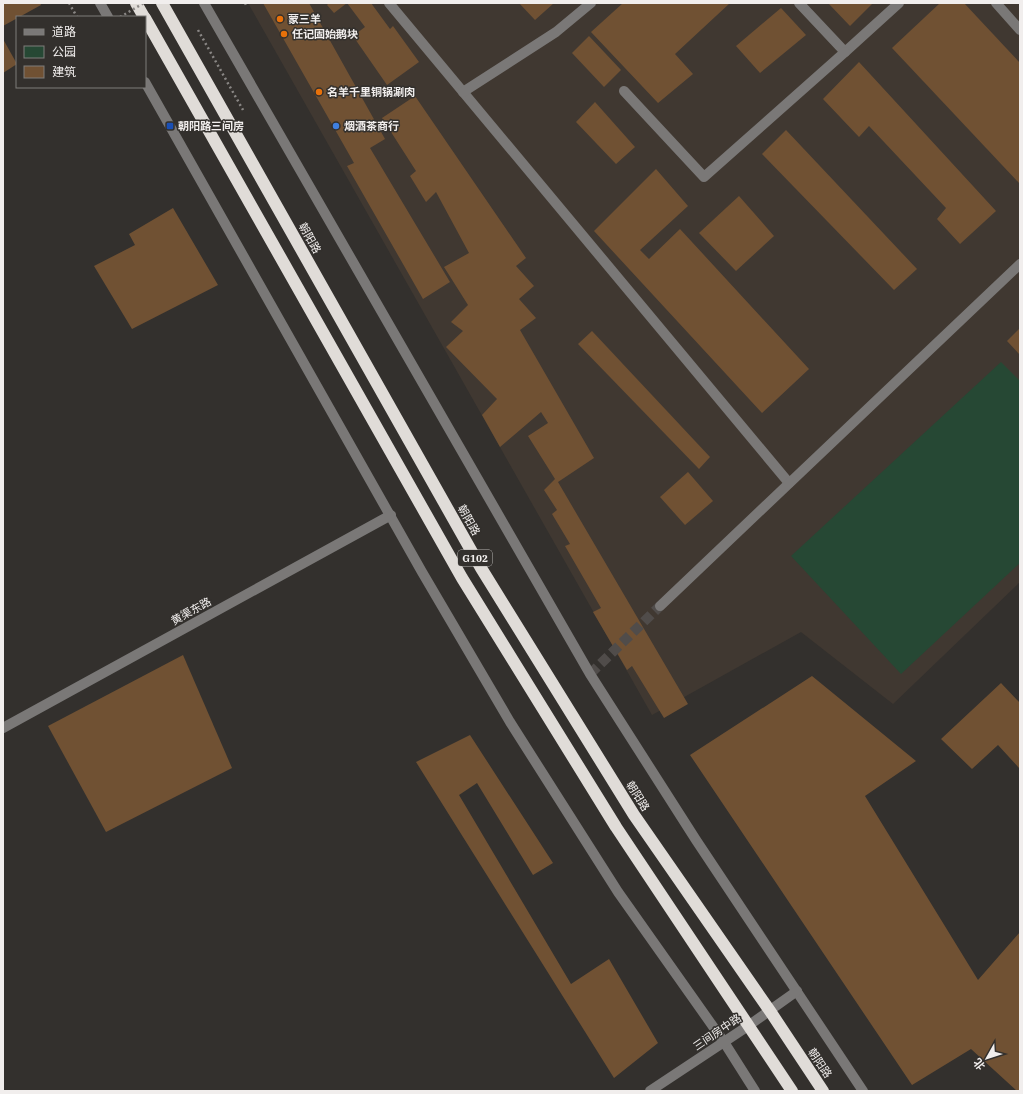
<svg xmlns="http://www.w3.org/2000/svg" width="1023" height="1094" font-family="'IBM Plex Serif','Noto Sans SC',serif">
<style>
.built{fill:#403831}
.green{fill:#264834}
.building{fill:#705133}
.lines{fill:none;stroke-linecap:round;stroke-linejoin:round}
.minor-tunnel{stroke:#504c4a;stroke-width:10;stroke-dasharray:10 5;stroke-linecap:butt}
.path{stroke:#8a8785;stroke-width:2.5;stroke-dasharray:2 3;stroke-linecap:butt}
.minor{stroke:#7a7877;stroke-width:10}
.highway{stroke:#e0dcd8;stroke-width:12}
.path-bridge{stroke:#8a8785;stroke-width:2.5;stroke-dasharray:2 3;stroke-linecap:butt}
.food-dot{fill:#e8710a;stroke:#33302d;stroke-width:1.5}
.transit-dot{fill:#1a4fb4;stroke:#33302d;stroke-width:1.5}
.shop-dot{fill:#3f7fe0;stroke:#33302d;stroke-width:1.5}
.labels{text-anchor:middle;stroke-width:3;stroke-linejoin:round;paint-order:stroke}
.shield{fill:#33302d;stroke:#b8b5b3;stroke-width:1}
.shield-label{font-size:10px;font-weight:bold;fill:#f1eeed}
.poi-label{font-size:11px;font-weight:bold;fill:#f1eeed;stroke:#33302d;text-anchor:start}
.street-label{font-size:11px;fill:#f1eeed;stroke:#33302d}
</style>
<rect width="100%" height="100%" fill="#33302d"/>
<!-- built -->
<polygon class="built" points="248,3 1020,3 1020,582 893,704 801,632 652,715"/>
<!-- green -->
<polygon class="green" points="1001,362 1020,381 1020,563 901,674 791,556"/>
<!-- building -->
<g class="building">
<polygon points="3,3 40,3 41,5 3,26"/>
<polygon points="263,3 309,3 385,139 370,148 450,282 423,299 347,166 354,163"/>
<polygon points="329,3 347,3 334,13 327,5"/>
<polygon points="347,3 371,3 390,29 393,26 419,62 387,85 353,36 365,27"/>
<polygon points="519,3 554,3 535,20"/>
<polygon points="623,3 730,3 675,54 693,74 658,103 591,32"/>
<polygon points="828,3 873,3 850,26"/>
<polygon points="940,3 964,3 1020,63 1020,184 892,48"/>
<polygon points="781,8 806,35 760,73 736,46"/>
<polygon points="589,36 621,70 604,87 572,53"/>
<polygon points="3,39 17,64 3,73"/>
<polygon points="859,62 996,211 960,244 937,219 946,208 869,126 859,137 823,99"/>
<polygon points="415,96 526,258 516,266 534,286 519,299 536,318 520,330 594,458 558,482 688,704 664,718 632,666 627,670 593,612 601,608 565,546 570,544 552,514 557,510 544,490 555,479 528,436 548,423 541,412 500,447 482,415 497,399 446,347 463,331 451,322 468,305 444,267 469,253 436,192 426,202 410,176 416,171 382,118"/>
<polygon points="595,102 635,147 616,164 576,122"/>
<polygon points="786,130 917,269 894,290 762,154"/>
<polygon points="656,169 688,206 640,250 649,259 680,229 809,369 762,413 594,231"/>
<polygon points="739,196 774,236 736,271 699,233"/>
<polygon points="173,208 218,285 132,329 94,266 135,245 129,234"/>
<polygon points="1020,328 1020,355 1007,341"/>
<polygon points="592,331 710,457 699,469 578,344"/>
<polygon points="688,472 713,501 685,525 660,497"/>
<polygon points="183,655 232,768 106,832 48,726"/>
<polygon points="812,676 916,761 865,796 978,980 1020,932 1020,1091 1017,1091 971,1049 912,1085 690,755"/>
<polygon points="1001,683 1020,703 1020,769 998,745 972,769 941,739"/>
<polygon points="470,735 553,863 533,875 477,783 459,795 571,984 609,959 658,1043 614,1078 416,762"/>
</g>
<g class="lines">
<!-- minor-tunnel -->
<polyline class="minor-tunnel" points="590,674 660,606"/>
<!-- path -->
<g class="path">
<polyline points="69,3 77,17"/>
<polyline points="245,3 247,7"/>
<polyline points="198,30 243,110"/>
</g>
<!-- minor -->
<g class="minor">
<polyline points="100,3 108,17"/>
<polyline points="204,3 590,674 696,840 863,1091"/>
<polyline points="389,3 789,483"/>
<polyline points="799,3 845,52 899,3"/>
<polyline points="996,3 1020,30"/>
<polyline points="145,82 422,572 510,722 618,892 724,1042 755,1091"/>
<polyline points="624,91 704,177 845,52"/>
<polyline points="463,92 556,32 591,3"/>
<polyline points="660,606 1020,264"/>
<polyline points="3,728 391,515"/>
<polyline points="650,1091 748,1026 797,991"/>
</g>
<!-- highway -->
<g class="highway">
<polyline points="136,3 144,17"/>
<polyline points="162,3 481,568 634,815 770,1011 823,1091"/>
<polyline points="145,18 462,578 616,827 792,1091"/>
</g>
<!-- path-bridge -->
<polyline class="path-bridge" points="120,17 144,3"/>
</g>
<!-- markers -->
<g class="food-dot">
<circle cx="280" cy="19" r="4"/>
<circle cx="284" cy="34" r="4"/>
<circle cx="319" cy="92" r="4"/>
</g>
<rect class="transit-dot" x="166" y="122" width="8" height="8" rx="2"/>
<circle class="shop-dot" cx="336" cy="126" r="4"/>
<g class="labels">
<!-- shield labels -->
<rect class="shield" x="458" y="550" width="34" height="16" rx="3"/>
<g class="shield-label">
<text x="475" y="562">G102</text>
</g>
<!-- poi labels -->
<g class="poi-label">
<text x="288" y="23">蒙三羊</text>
<text x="292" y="38">任记固始鹅块</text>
<text x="327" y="96">名羊千里铜锅涮肉</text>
<text x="178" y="130">朝阳路三间房</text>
<text x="344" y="130">烟酒茶商行</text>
</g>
<!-- street labels -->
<g class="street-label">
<text transform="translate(310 238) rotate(61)" y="4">朝阳路</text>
<text transform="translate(469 520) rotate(61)" y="4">朝阳路</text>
<text transform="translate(191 611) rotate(-29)" y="4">黄渠东路</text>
<text transform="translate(638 796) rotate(58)" y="4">朝阳路</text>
<text transform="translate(717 1032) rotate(-34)" y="4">三间房中路</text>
<text transform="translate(820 1063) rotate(56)" y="4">朝阳路</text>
</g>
</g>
<!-- border -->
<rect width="1023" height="1094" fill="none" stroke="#f1eeed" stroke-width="8"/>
<!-- legend -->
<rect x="16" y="16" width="130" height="72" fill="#33302d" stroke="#7f7c7a"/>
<rect x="24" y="29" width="20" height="6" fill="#7a7877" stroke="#7f7c7a"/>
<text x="52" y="36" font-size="12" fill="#f1eeed">道路</text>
<rect x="24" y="46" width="20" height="12" fill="#264834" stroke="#7f7c7a"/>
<text x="52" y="56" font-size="12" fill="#f1eeed">公园</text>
<rect x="24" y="66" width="20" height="12" fill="#705133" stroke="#7f7c7a"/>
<text x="52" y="76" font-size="12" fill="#f1eeed">建筑</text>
<!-- north arrow -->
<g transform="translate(987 1058) rotate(231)" stroke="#33302d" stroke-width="3" paint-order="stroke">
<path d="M0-3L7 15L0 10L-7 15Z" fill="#f1eeed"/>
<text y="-6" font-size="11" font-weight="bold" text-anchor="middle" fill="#f1eeed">北</text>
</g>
</svg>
